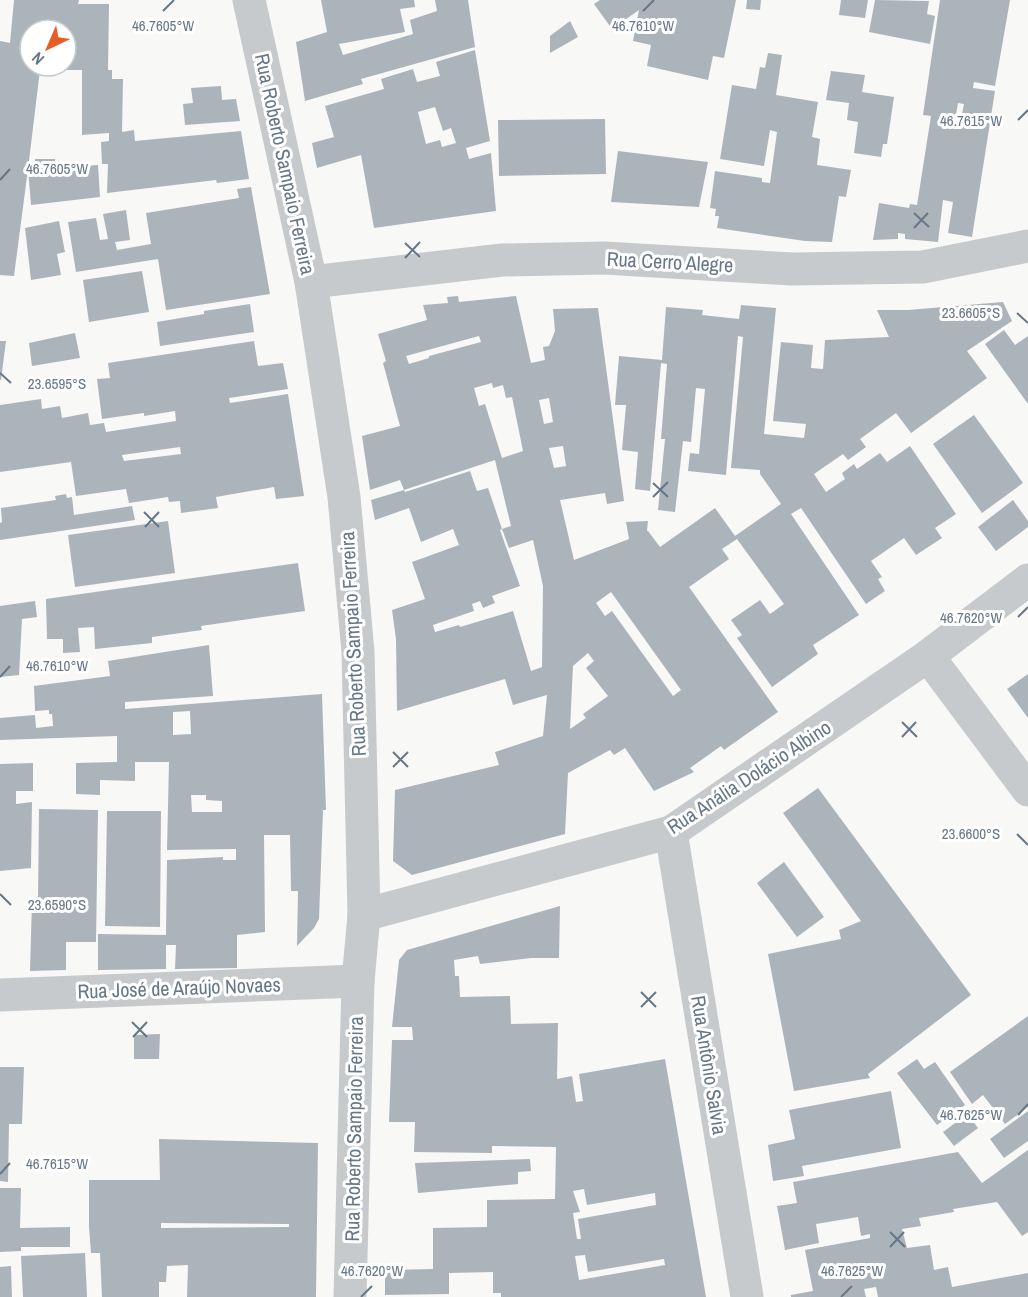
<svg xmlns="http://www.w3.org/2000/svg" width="1028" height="1297" font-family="'Archivo Narrow',sans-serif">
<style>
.building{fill:#acb4bb;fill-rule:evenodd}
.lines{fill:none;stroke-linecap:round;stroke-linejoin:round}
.street{stroke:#c6cacd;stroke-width:33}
.ticks{fill:none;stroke:#667787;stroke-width:2}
.labels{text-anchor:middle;stroke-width:6;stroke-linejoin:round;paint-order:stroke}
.street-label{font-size:20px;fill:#667787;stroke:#fff}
.ticks-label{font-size:15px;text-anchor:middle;fill:#667787;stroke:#fff;stroke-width:6;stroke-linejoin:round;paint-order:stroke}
</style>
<rect width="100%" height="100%" fill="#f8f8f6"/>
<!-- building -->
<g class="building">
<path d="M14,0H79L78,4H109L108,70H112V79H123L122,132L134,130L135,141L241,131L249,179L217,183L216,180L107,193L108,164H102L101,142L109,141V133L82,135V70H40L28,169H34L35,159H55L56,168L98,165L100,197L31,205L28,169L14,276L0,275V41L10,43ZM30,30H66V66H30Z"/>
<polygon points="321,0 414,0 415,7 400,9 405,32 339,44 343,55 413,34 410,20 437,11 435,0 468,0 475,47 361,79 363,84 305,101 296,42 327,32"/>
<polygon points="600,0 736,0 724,58 713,56 708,80 647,66 651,45 633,41 639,10 612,29 594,4"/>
<polygon points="747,0 761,0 760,10 746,9"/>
<polygon points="841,0 868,0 865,18 839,15"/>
<polygon points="875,0 929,1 927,14 935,16 930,44 869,32"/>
<path d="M940,0H1010L995,86L974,82L973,88L995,91L972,237L948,233L953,202L943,200L938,242L905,239V234L898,233V239L873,240L879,203L909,208L910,204L917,205L931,116L923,115ZM958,103L964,104L962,114L966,115L965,123L955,121Z"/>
<polygon points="570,21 578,37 550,53 550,36"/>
<path d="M475,50L490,141L466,148L469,159L491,153L496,211L374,228L361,155L317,168L312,143L334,137L325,106L384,89L381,79L413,69L417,82L440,76L436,62ZM435,107L443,131L451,128L456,143L442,147L440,140L426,144L418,112Z"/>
<polygon points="768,53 782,55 776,95 818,102 812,137 820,139 817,165 851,170 846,197 839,196 832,242 805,241 717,228 719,216 715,216 716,209 710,208 715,171 762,178 762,182 770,183 777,132 770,130 764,166 720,159 732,85 756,89 760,67 765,68"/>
<polygon points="831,71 865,75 862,92 894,97 887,144 883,144 881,157 854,153 858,122 847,120 849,103 826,100"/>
<polygon points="221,86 222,100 236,99 240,121 185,125 183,104 193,103 191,88"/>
<polygon points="605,119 606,174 499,176 498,120"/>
<polygon points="618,151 708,162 699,207 611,202"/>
<polygon points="251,187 270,294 166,310 158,259 76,272 68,222 96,218 100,240 108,239 103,214 126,210 130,240 115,242 117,250 151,244 146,213 239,198 237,189"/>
<polygon points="59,221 65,252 57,254 61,275 31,280 25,228"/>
<polygon points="142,271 149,312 89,322 83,280"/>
<path d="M458,296L459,302L516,296L531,363L545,360L543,347L549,346L555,331L553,309L598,308L624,501L607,504L605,493L560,500L574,560L629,539L626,522L648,521L647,531H648L660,547L715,508L735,536L781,504L760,474V470L731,468L743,337L738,336L726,475L688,471L690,453L699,454L705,389L696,388L691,442L683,441L675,512L658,510L665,439H661L667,364L661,363L650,491L635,489L638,452L622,450L626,405H615L619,356L662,360L666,307L703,310L702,315L739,319L741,305L776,308L764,434L804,438L806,424L773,421L781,342L813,345L811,368L823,369L825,340L889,337L877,310H908L1003,302L1012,321L967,351L987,378L911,433L896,413L860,439L866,447L848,460L843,454L814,474L826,492L845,479L842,473L854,464L857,469L880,453L887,462L910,446L956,514L935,528L942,538L916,555L904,538L871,561L882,577L878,579L885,591L866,604L801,508L791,514L859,615L813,645L818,654L772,687L737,638L742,635L731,620L760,600L770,614L784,604L737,539L722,549L729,559L689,587L778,712L724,750L721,746L690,768L694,772L654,791L625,748L614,755L610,750L568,773L565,834L412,875L393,861L395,790L499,765L495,752L543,736L547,695L513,705L505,679L397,711L396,639L392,610L425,599L412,562L459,545L453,529L421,542L409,508L375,520L371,500L404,490L405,492L470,471L477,491L488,488L502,529L500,530L520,586L492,596L495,603L483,608L480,601L472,604L474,611L433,625L435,632L459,625L460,627L513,611L531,671L542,667L543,586L533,540L509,548L502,529L511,526L495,460L404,490L400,480L370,490L362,436L400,426L383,363L386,361L378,334L427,320L423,305L448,303L447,297ZM479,336L481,342L429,356V358L409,364L406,356ZM492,383L493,388L503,385L506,398L512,397L523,451L502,458L485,404L479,406L474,388ZM549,398L553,422L544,424L539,400ZM563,446L566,466L554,468L549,448ZM611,592L681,690L673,696L612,611L605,616L596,603ZM588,653L594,661L586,668L608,696L583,714L586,718L570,729L573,666Z"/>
<polygon points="250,304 254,332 160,346 157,322 204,314 204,311"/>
<polygon points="1004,330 1015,345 1028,336 1028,404 985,344"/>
<polygon points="75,333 80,358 32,366 29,343"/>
<polygon points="0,341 6,341 1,380 0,380"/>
<path d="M254,341L258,366L283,363L288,389L229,398L230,403L288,394L304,496L276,499L274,487L216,497L218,508L181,513L180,501L169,502L168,497L129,503L126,489L76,496L71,462L0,472V405L41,399L42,409L60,406L62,418L88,413L90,425L104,423L106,432L176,421L175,411L144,416V413L102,419L97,379L110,378L108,363ZM180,447L181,454L124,461L122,455Z"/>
<polygon points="974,415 1023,483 982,513 933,444"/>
<polygon points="66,494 67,498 72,497 74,515 132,506 135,520 0,540 0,523 2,522 1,508 56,500 55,496"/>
<polygon points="1013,500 1028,521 1028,527 996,551 978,527"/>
<polygon points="168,521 175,573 75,587 68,535"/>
<polygon points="298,563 305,611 201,626 202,630 152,637 152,643 95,649 94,627 78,628 80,652 63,653 63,639 47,639 46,599"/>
<polygon points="35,601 37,617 22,619 19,675 0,677 0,606"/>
<path d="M209,645L213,696L125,702V709L322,694L326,810H323L319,919L314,928L297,946L298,891H291L290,835H264L265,932L237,935V968L175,969L176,945H166V969L98,970V934L166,935L167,860L223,857V860H236V849L167,850L169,762H135V781L100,780V795L76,794V763L117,762V736L0,740V718L35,715L36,728L53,726L52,714H49V710L35,711L34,686L110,676L108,661ZM190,711L191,734L173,735V712ZM191,795H206V800L222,801V812H192Z"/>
<polygon points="1028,674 1028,718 1007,689"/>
<polygon points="33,763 33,791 16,791 16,804 32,802 31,868 0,871 0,764"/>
<polygon points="818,788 971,995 868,1074 870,1078 794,1091 768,954 841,939 839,930 861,921 783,813"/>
<polygon points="39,809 98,810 96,942 66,942 66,970 30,971 32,901 38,900"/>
<polygon points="107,811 161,811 160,927 105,926"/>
<polygon points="784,862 824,917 797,937 757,883"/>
<path d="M560,906L559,958H531L480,964L478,956L454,960L455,976H459L460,997L510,996L511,1024L558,1023L557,1079L572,1076L576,1102L583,1101L579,1074L665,1059L706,1297H501V1293H493V1272L449,1273V1294L385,1295V1270L433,1269V1228L487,1227V1200L555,1199L556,1147L492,1146V1153L414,1152L415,1122H389L392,1040H413L412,1027H392L399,960L407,950ZM584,1189L587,1205L655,1193L656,1205L578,1219L581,1239H577L573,1213L580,1212L573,1191ZM585,1255L588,1272L664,1259L665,1265L579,1280L575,1256Z"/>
<polygon points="1028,1016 1028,1107 1005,1124 983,1095 972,1104 950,1072"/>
<polygon points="160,1034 159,1059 134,1059 134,1035"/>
<polygon points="917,1059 924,1069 935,1062 965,1105 937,1125 897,1073"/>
<polygon points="0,1067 24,1067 22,1124 9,1124 8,1182 0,1181"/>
<polygon points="891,1091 901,1148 802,1166 804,1176 773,1181 768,1145 795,1139 789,1110"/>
<polygon points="1028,1111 1028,1141 1004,1158 990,1139"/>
<polygon points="967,1114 978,1128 954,1146 943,1132"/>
<path d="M159,1139L318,1143L316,1297H187L188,1265L167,1266L166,1282H159V1297H102L100,1253H91L89,1227V1180H160ZM161,1223L289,1224V1227L161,1228Z"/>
<polygon points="1028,1150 1028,1232 1022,1236 997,1202 953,1209 954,1212 919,1218 921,1226 902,1229 907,1248 930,1245 934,1270 948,1267 952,1287 1028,1273 1028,1297 878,1297 876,1287 864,1289 866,1297 791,1297 791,1295 813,1291 805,1250 870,1238 870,1234 861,1236 858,1217 816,1224 819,1243 785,1250 777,1206 797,1203 793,1182 958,1152 982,1183"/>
<polygon points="530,1159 531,1171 518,1172 518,1184 418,1193 415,1163"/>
<polygon points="0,1188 21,1188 20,1228 70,1227 70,1247 21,1247 21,1251 0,1252"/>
<polygon points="85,1253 87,1297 23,1297 21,1256"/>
<polygon points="11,1266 12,1297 0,1297 0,1267"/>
</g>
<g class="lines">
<!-- street -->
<g class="street">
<polyline points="249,0 311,282 344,497 358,652 364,915 358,981 350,1297"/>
<polyline points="311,282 502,260 604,258 792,269 923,267 1028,246"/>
<polyline points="928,656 1028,790"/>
<polyline points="671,832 747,1297"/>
<polyline points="364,915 671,832 928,656 1028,580"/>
<polyline points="0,995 358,981"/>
</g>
</g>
<!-- ticks -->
<path class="ticks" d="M163,11L174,0M643,11L654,0M1018,120L1028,110M0,180L10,169M914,213L929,227M914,228L928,213M405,243L420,257M405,258L420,242M1017,313L1028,323M0,373L11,383M653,483L668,497M653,497L668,482M144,512L159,527M145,527L159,512M1018,617L1028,607M0,677L10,666M902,722L917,737M902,737L916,722M393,752L408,767M393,767L408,752M1017,834L1028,845M0,894L11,905M641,992L656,1007M641,1007L656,992M132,1022L147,1037M133,1037L147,1022M1018,1115L1028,1104M0,1174L10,1163M890,1232L905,1247M890,1247L904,1232M361,1297L372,1286M841,1297L852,1286"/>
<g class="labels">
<!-- street labels -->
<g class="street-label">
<text transform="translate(285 164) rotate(78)" y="7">Rua Roberto Sampaio Ferreira</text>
<text transform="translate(670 262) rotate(3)" y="7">Rua Cerro Alegre</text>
<text transform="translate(353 644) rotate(-93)" y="7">Rua Roberto Sampaio Ferreira</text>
<text transform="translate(749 777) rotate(-33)" y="7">Rua Anália Dolácio Albino</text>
<text transform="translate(179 988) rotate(-2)" y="7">Rua José de Araújo Novaes</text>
<text transform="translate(709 1065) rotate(81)" y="7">Rua Antônio Salvia</text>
<text transform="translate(354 1129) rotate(-89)" y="7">Rua Roberto Sampaio Ferreira</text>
</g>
</g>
<g class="ticks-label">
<text x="163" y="31">46.7605°W</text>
<text x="643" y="31">46.7610°W</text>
<text x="971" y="126">46.7615°W</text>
<text x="57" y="174">46.7605°W</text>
<text x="971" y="318">23.6605°S</text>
<text x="57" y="389">23.6595°S</text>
<text x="971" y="623">46.7620°W</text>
<text x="57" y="671">46.7610°W</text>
<text x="971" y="839">23.6600°S</text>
<text x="57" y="910">23.6590°S</text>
<text x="971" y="1120">46.7625°W</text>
<text x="57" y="1169">46.7615°W</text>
<text x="372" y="1276">46.7620°W</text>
<text x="852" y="1276">46.7625°W</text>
</g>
<!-- north arrow -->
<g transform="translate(48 48) rotate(224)"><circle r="28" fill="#ffffff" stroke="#c2c9cf" stroke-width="1.5"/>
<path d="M0-4.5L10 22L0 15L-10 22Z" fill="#e85d26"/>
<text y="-9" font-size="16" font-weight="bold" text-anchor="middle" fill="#667787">N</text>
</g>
</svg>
